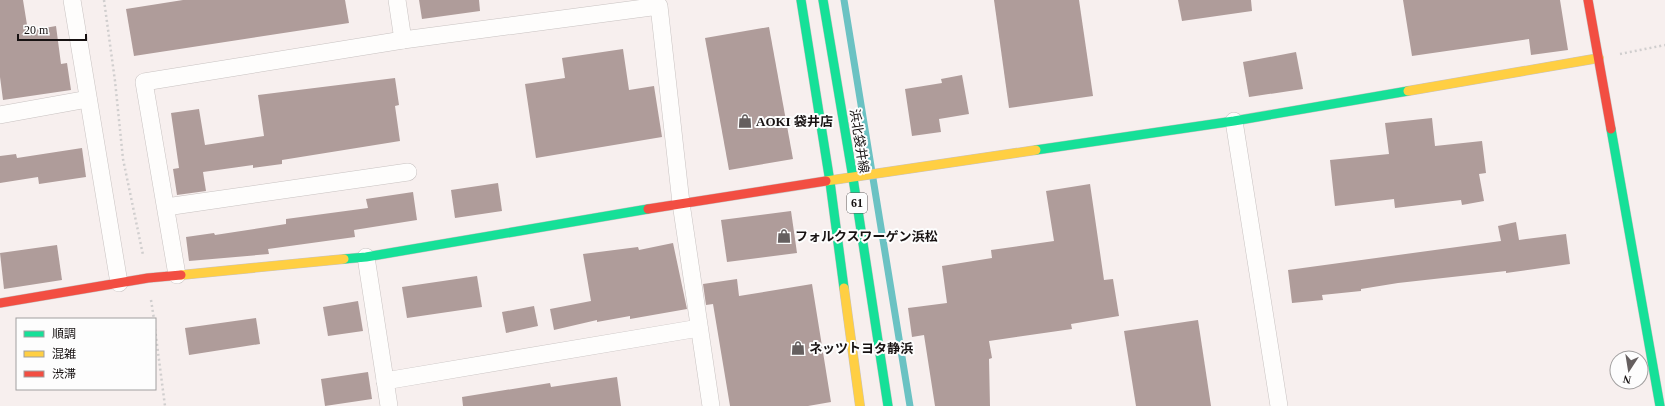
<svg xmlns="http://www.w3.org/2000/svg" width="1665" height="406" font-family="'Times New Roman','Noto Sans JP',serif">
<style>
.lines{fill:none;stroke-linecap:round;stroke-linejoin:round}
.stream{stroke:#6bc2c3;stroke-width:7}
.building{fill:#af9c9a}
.street-casing{stroke:#c8c2c1;stroke-width:18}
.fast-casing{stroke:#c8c2c1;stroke-width:10}
.slow-casing{stroke:#c8c2c1;stroke-width:10}
.jam-casing{stroke:#c8c2c1;stroke-width:10}
.path{stroke:#d0cece;stroke-width:2.5;stroke-dasharray:2 3;stroke-linecap:butt}
.street{stroke:#fefdfc;stroke-width:17}
.fast{stroke:#16e098;stroke-width:9}
.slow{stroke:#ffcf43;stroke-width:9}
.jam{stroke:#f24e42;stroke-width:9}
.labels{text-anchor:middle;stroke-width:4;stroke-linejoin:round;paint-order:stroke}
.shield{fill:#fdfdfd;stroke:#5c5858;stroke-width:1}
.shield-label{font-size:12px;font-weight:bold;fill:#171212}
.poi-label{font-size:13px;font-weight:bold;fill:#171212;stroke:#fdfdfd;text-anchor:start}
.street-label{font-size:13px;fill:#171212;stroke:#fdfdfd}
</style>
<rect width="100%" height="100%" fill="#f7efee"/>
<g class="lines">
<!-- stream -->
<polyline class="stream" points="844,0 910,406"/>
</g>
<!-- building -->
<g class="building">
<polygon points="0,0 23,0 28,31 56,26 61,64 67,63 71,90 3,100 0,77"/>
<polygon points="183,0 345,0 349,23 134,56 126,9"/>
<polygon points="419,0 479,0 480,11 422,19"/>
<polygon points="994,0 1079,0 1093,96 1009,108"/>
<polygon points="1178,0 1251,0 1252,11 1182,21"/>
<polygon points="1403,0 1560,0 1568,50 1531,55 1529,39 1412,56"/>
<polygon points="769,27 793,159 729,170 705,38"/>
<polygon points="623,49 629,90 654,86 662,137 536,158 525,84 565,78 562,58"/>
<polygon points="1296,52 1303,89 1249,97 1243,62"/>
<polygon points="962,75 969,114 939,119 941,132 912,136 905,89 942,83 941,79"/>
<polygon points="395,78 399,105 395,106 400,141 282,160 282,164 253,168 253,165 203,172 206,191 177,195 173,169 179,168 171,113 199,109 205,145 264,136 258,95"/>
<polygon points="1432,118 1435,146 1482,141 1486,173 1479,174 1484,201 1462,205 1461,200 1395,208 1394,199 1335,206 1330,160 1389,154 1385,123"/>
<polygon points="82,148 86,177 39,184 38,177 0,183 0,156 16,154 17,158"/>
<polygon points="498,183 502,211 455,218 451,190"/>
<polygon points="1090,184 1104,280 1113,279 1119,316 1071,324 1072,329 989,341 992,358 989,359 990,406 935,406 924,335 912,337 908,308 947,303 942,266 992,258 991,250 1054,241 1046,191"/>
<polygon points="413,192 417,220 354,230 355,237 268,249 269,254 189,261 186,237 214,233 215,235 286,224 286,219 368,208 366,199"/>
<polygon points="791,211 797,253 727,262 721,220"/>
<polygon points="1516,222 1519,240 1566,234 1570,264 1506,273 1506,271 1398,283 1361,289 1361,291 1322,295 1323,300 1292,303 1288,270 1501,241 1498,226"/>
<polygon points="673,243 687,309 630,319 630,316 597,322 597,320 554,330 550,309 591,301 583,254 638,247 639,250"/>
<polygon points="57,245 62,280 4,289 0,253"/>
<polygon points="477,276 482,307 407,318 402,287"/>
<polygon points="737,279 739,296 812,284 831,402 808,406 730,406 713,304 706,305 703,284"/>
<polygon points="358,301 363,331 328,336 323,307"/>
<polygon points="534,306 538,326 506,333 502,312"/>
<polygon points="256,318 260,344 189,355 185,328"/>
<polygon points="1198,320 1211,406 1136,406 1124,331"/>
<polygon points="368,372 372,399 325,406 321,379"/>
<polygon points="617,377 621,406 463,406 462,397 550,383 551,387"/>
</g>
<g class="lines">
<defs>
<g id="street">
<polyline points="72,0 119,283"/>
<polyline points="397,0 403,40"/>
<polyline points="0,115 88,99"/>
<polyline points="1234,121 1279,406"/>
<polyline points="166,207 408,172"/>
<polyline points="366,257 389,406"/>
<polyline points="177,275 144,82 403,40 659,6 681,203 711,406"/>
<polyline points="385,381 699,328"/>
</g>
<g id="fast">
<polyline points="801,0 830,182 844,288"/>
<polyline points="823,0 853,178 888,406"/>
<polyline points="1611,129 1660,406"/>
<polyline points="1036,150 1234,121 1408,91"/>
<polyline points="344,259 366,257 648,209"/>
</g>
<g id="slow">
<polyline points="1408,91 1599,58"/>
<polyline points="826,181 1036,150"/>
<polyline points="181,275 344,259"/>
<polyline points="844,288 860,406"/>
</g>
<g id="jam">
<polyline points="1588,0 1611,129"/>
<polyline points="648,209 826,181"/>
<polyline points="0,303 148,278 181,275"/>
</g>
</defs>
<!-- street casing -->
<use href="#street" class="street-casing"/>
<!-- fast casing -->
<use href="#fast" class="fast-casing"/>
<!-- slow casing -->
<use href="#slow" class="slow-casing"/>
<!-- jam casing -->
<use href="#jam" class="jam-casing"/>
<!-- path -->
<g class="path">
<polyline points="104,0 115,81 123,159 143,255"/>
<polyline points="1620,54 1665,45"/>
<polyline points="151,300 154,319"/>
<polyline points="155,329 165,406"/>
</g>
<!-- street -->
<use href="#street" class="street"/>
<!-- fast -->
<use href="#fast" class="fast"/>
<!-- slow -->
<use href="#slow" class="slow"/>
<!-- jam -->
<use href="#jam" class="jam"/>
</g>
<!-- icons -->
<defs>
<symbol id="shop-bare" viewBox="-9 -9 18 18"><path d="M-5-2.5h2.3a2.7 3.5 0 0 1 5.4 0H5L5.5 6h-11ZM-1.5-2.5h3a1.5 2.3 0 0 0-3 0Z" fill="#655f5f" stroke="#fdfdfd" stroke-width="2.5" paint-order="stroke"/></symbol>
</defs>
<g fill-rule="evenodd">
<use href="#shop-bare" x="735" y="111" width="20" height="20"/>
<use href="#shop-bare" x="774" y="226" width="20" height="20"/>
<use href="#shop-bare" x="788" y="338" width="20" height="20"/>
</g>
<g class="labels">
<!-- shield labels -->
<rect class="shield" x="847" y="193" width="20" height="20" rx="3"/>
<g class="shield-label">
<text x="857" y="207">61</text>
</g>
<!-- poi labels -->
<g class="poi-label">
<text x="756" y="126">AOKI 袋井店</text>
<text x="795" y="241">フォルクスワーゲン浜松</text>
<text x="809" y="353">ネッツトヨタ静浜</text>
</g>
<!-- street labels -->
<g class="street-label">
<text transform="translate(860 141) rotate(81)" y="5">浜北袋井線</text>
</g>
</g>
<!-- legend -->
<rect x="16" y="318" width="140" height="72" fill="#fdfdfd" stroke="#a19f9f"/>
<rect x="24" y="331" width="20" height="6" fill="#16e098" stroke="#a19f9f"/>
<text x="52" y="338" font-size="12" fill="#171212">順調</text>
<rect x="24" y="351" width="20" height="6" fill="#ffcf43" stroke="#a19f9f"/>
<text x="52" y="358" font-size="12" fill="#171212">混雑</text>
<rect x="24" y="371" width="20" height="6" fill="#f24e42" stroke="#a19f9f"/>
<text x="52" y="378" font-size="12" fill="#171212">渋滞</text>
<!-- north arrow -->
<g transform="translate(1629 370) rotate(192)"><circle r="19" fill="#fdfdfd" stroke="#a19f9f"/>
<path d="M0-3L7 15L0 10L-7 15Z" fill="#655f5f"/>
<text y="-6" font-size="11" font-weight="bold" text-anchor="middle" fill="#171212">N</text>
</g>
<!-- scale -->
<path d="M18 34v6h68v-6" fill="none" stroke="#171212" stroke-width="2"/>
<text x="24" y="34" font-size="12" fill="#171212" stroke="#fdfdfd" stroke-width="3" paint-order="stroke">20 m</text>
</svg>
